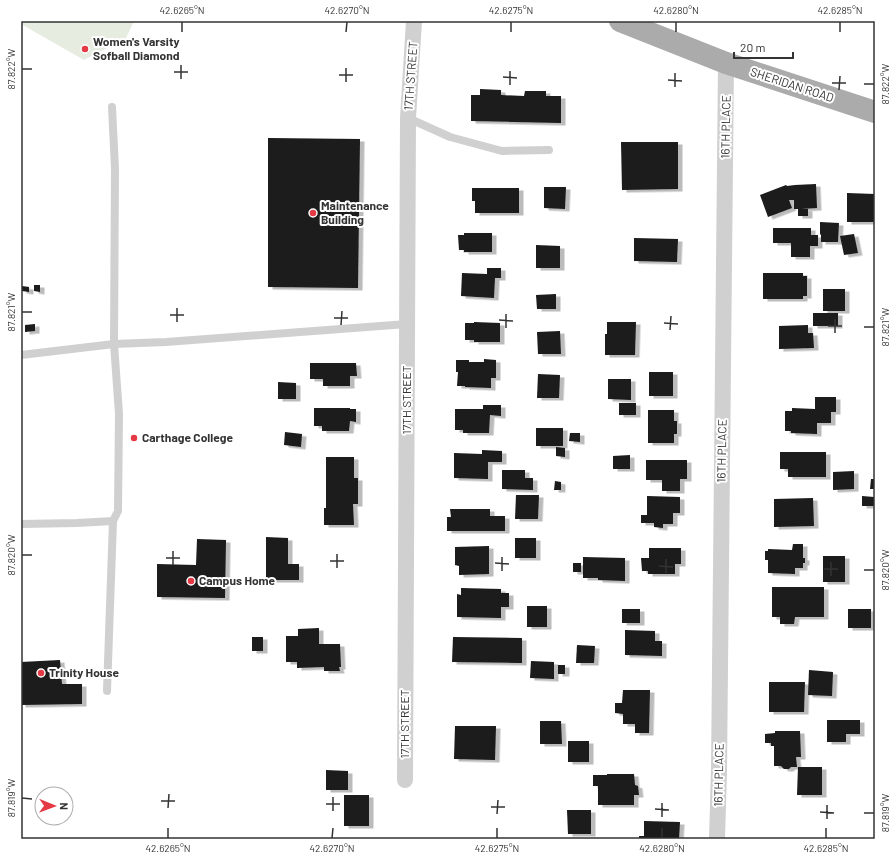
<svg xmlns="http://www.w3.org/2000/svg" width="896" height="860" font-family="Barlow,sans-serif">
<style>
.green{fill:#e6ecdf}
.building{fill:#1a1a1a;filter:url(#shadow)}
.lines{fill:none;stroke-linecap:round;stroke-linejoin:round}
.service{stroke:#d0d0d0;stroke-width:8}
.minor{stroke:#d0d0d0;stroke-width:16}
.primary{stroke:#ababab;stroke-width:22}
.ticks{fill:none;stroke:#333;stroke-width:1.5}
.poi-dot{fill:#e63946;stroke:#fff;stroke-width:1.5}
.labels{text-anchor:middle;stroke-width:4;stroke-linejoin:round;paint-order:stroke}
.poi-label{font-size:12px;font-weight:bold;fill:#333;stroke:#fff;text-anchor:start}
.street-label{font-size:12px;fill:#333;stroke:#fff}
.neatline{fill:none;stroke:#333;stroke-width:1.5}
.ticks-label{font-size:10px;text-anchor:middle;fill:#333}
</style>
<defs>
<filter id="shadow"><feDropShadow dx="4.5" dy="2.5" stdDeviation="0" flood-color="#0004"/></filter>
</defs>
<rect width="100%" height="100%" fill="#fff"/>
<!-- green -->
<polygon class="green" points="21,21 134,21 126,38 84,60 21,24"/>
<!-- building -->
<g class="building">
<polygon points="480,89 501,90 501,95 524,96 525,91 546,91 546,96 561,96 561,123 471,121 471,95 480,95"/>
<polygon points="268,138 360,139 358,288 268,287"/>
<polygon points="621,142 678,142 678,189 622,190"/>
<polygon points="816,184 817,208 801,209 808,209 808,216 798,216 798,209 794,209 794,200 789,200 792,208 768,217 760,195 786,185 787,186 795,185"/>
<polygon points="544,187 566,187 565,209 544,208"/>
<polygon points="472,188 519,188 519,213 475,213 475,201 472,201"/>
<polygon points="847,193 875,194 875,222 847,222"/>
<polygon points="820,222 839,223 838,242 821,242 821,235 820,234"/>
<polygon points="773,228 811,228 811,235 818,235 818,246 810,246 810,257 791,257 791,243 773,243"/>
<polygon points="464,233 492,233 492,252 464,252 464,250 459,250 458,235 464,235"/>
<polygon points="854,234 858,253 844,255 840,236"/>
<polygon points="634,238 678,239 677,262 634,261"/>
<polygon points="536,245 560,246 560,268 536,268"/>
<polygon points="487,268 501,268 501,278 495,278 494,298 461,296 462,273 487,274"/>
<polygon points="763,273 803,273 803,276 807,276 807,296 803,296 803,299 763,299"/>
<polygon points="34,285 40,285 40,292 34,291"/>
<polygon points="22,286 29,287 29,292 22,291"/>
<rect x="823" y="289" width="22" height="22"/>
<polygon points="556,294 556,309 537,309 536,295"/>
<rect x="813" y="313" width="25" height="13"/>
<polygon points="474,322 500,323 500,342 474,342 474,340 465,340 465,323 474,323"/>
<polygon points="607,322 636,322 635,355 605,355 605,334 607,334"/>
<polygon points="35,324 35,331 25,332 25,325"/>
<polygon points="808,325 808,333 813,333 814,348 779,349 779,326"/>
<polygon points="560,331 561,354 538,354 537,332"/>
<polygon points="484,359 496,360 496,378 491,378 491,388 465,387 465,386 457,386 458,372 456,372 456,360 469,360 469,362 484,362"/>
<polygon points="310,363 356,363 357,376 350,376 350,386 323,386 323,379 310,379"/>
<rect x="649" y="372" width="24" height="24"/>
<polygon points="538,374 560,375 559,398 537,398"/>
<polygon points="608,379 631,379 631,400 608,399"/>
<polygon points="278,382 296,383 296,399 278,399"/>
<polygon points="815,397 836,397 836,412 831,412 831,423 817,423 817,434 791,433 791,431 785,431 785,411 792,411 792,408 815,409"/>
<rect x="619" y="403" width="17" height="12"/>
<polygon points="483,405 501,405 501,416 490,415 489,433 463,433 463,430 455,430 455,409 483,409"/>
<polygon points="314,408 350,408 350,409 356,409 356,422 350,421 349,431 322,431 322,426 314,426"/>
<polygon points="648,410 674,410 674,421 677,421 677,434 674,434 674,443 648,443"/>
<rect x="536" y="428" width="27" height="18"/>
<polygon points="285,432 302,434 301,447 284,445"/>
<polygon points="570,433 580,433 580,442 569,441"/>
<polygon points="556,447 565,448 565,457 556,456"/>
<polygon points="482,450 502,451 502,462 488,462 488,479 454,478 454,453 482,454"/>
<polygon points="780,452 826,452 826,477 788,477 788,469 780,469"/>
<polygon points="630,455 630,469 613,469 613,456"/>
<polygon points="326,457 354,457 354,478 358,478 358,504 353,504 354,525 324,525 324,508 326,508"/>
<polygon points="646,460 687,460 687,479 680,479 680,491 662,491 662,480 646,480"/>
<polygon points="502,470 525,470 525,478 533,478 533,490 502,489"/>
<polygon points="854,471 854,489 833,490 833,472"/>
<polygon points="871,479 875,479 875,489 870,489"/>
<polygon points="555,481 561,482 561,490 554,490"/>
<polygon points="516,495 539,495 538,519 515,519"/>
<polygon points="647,496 680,497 680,513 673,513 673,524 663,524 663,528 654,527 654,523 641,523 641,515 647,515"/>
<polygon points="862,496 874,497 874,506 862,506"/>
<polygon points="813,498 814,526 774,527 774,499"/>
<polygon points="450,509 490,509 490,516 505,516 505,531 447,531 447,517 451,517"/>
<polygon points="266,537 288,538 288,564 299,564 299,580 266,580"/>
<rect x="515" y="538" width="21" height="20"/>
<polygon points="197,539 226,540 225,598 157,597 157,564 196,565"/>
<polygon points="793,544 803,544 803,558 805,558 805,563 803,563 803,568 795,568 795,574 768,573 768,560 765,560 765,551 768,551 768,549 792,550"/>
<polygon points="489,546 489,574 459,575 459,566 455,565 455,547"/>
<polygon points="649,548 681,548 681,564 675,564 675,574 648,574 648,571 642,571 641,558 649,558"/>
<rect x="823" y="556" width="22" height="26"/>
<polygon points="583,557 625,558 625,581 598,580 598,578 583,578"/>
<rect x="573" y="563" width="8" height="9"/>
<polygon points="772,587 824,587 824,617 795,617 794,624 780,624 780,617 772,617"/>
<polygon points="461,588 501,589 501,593 509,593 509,607 501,607 501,618 457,617 457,594 461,595"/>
<rect x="527" y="606" width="20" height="21"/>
<rect x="622" y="609" width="18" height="14"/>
<rect x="848" y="609" width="23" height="19"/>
<polygon points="319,628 319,644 340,644 341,667 339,667 340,671 324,671 324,667 297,668 297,662 286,662 286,636 298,636 298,629"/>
<polygon points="625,630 655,631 655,641 662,641 662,656 625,655"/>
<rect x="252" y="637" width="11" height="14"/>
<polygon points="453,637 522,638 522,663 452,662"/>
<polygon points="577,645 595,646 594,663 576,663"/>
<polygon points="60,660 62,684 82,684 82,704 21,705 21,662"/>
<polygon points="531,661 554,662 554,679 530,678"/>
<rect x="558" y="665" width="7" height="9"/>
<polygon points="809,670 833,672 832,696 808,695"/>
<polygon points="769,682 805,682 804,712 769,712"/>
<polygon points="623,690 650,690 649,733 635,733 635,724 623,724 623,714 615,713 615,703 622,703"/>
<polygon points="827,720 860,720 860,734 846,734 846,742 827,742"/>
<polygon points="540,721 561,721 562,744 540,744"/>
<polygon points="455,726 496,726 495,760 454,759"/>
<polygon points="775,731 800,731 801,757 796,757 797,767 791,767 789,769 784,769 781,766 774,766 774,746 771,746 771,743 765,743 765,734 775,733"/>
<rect x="568" y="741" width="21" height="21"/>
<polygon points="798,767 822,767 822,795 797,795"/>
<polygon points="326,770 348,771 348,790 326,790"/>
<polygon points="607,774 634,774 635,785 638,786 639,795 634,795 634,805 598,805 598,786 593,786 593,775 607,775"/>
<rect x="344" y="795" width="25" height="31"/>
<polygon points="567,810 591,810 591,834 568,834"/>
<polygon points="644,821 680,822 679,839 639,839 639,836 644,836"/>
</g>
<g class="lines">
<!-- service -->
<g class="service">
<polyline points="408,118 450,137 502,151 549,150"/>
<polyline points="21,355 114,344 166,342 407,324"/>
<polyline points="21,524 77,523 113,521 118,511 119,414 114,344 115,169 112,107"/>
<polyline points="107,691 113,521"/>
</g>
<!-- minor -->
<g class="minor">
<polyline points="405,780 408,118 414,21"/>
<polyline points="717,839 719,770 726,63"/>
</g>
<!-- primary -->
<polyline class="primary" points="620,21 726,63 875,112"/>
</g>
<!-- ticks -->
<path class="ticks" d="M182,32V22M346,32L347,22M511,32V22M676,32V22M840,32V22M22,69H32M174,72H188M339,75H353M503,77L517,78M181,79V65M668,80L682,81M346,82V68M832,83H846M864,84H874M510,85V71M675,87V73M839,90L840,76M22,312H32M170,315H184M334,318H348M499,320L513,321M177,322V308M664,323L678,324M341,325L342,311M828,326H842M864,327H874M506,328V314M670,330L671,316M835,333V319M22,555H32M166,558H180M330,561H344M495,563L509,564M173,565V551M659,566L673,567M337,568V554M824,569H838M864,570H874M502,571V557M666,573V559M831,576V562M22,798L32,799M161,801H175M326,804H340M491,807H505M168,808L169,794M655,809L669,810M333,811V797M820,812L834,813M864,813H874M497,814L498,800M662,817V803M827,819V805M168,838V828M332,838L333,828M497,838V828M662,838V828M826,838V828"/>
<!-- markers -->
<g class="poi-dot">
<circle cx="85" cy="49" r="4"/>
<circle cx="313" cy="213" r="4"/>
<circle cx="134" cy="438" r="4"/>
<circle cx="191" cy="581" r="4"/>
<circle cx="41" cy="673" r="4"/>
</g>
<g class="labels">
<!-- poi labels -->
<g class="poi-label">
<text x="93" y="46">Women's Varsity<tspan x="93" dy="14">Sofball Diamond</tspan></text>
<text x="321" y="210">Maintenance<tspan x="321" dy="14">Building</tspan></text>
<text x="142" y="442">Carthage College</text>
<text x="199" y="585">Campus Home</text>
<text x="49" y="677">Trinity House</text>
</g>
<!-- street labels -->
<g class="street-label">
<text transform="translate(411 76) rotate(-86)" y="4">17TH STREET</text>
<text transform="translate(792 85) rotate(18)" y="4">SHERIDAN ROAD</text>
<text transform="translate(726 127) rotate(-89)" y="4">16TH PLACE</text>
<text transform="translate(407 400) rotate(-90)" y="4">17TH STREET</text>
<text transform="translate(722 451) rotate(-89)" y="4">16TH PLACE</text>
<text transform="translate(405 724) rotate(-90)" y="4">17TH STREET</text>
<text transform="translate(719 775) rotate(-89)" y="4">16TH PLACE</text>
</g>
</g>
<!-- border -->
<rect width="896" height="860" fill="none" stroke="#ffffff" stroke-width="44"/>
<!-- north arrow -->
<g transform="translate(54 806) rotate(91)"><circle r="19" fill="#ffffff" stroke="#adadad"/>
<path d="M0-3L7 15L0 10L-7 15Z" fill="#e63946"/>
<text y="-6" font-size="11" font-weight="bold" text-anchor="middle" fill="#333333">N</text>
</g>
<!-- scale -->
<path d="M734 52v6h59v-6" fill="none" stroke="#333333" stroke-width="2"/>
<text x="740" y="52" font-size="12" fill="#333333" stroke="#ffffff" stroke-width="3" paint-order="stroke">20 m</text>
<rect x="22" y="22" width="852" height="816" class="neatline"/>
<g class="ticks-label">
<text x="182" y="14">42.6265°N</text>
<text x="347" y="14">42.6270°N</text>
<text x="511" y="14">42.6275°N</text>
<text x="676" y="14">42.6280°N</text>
<text x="840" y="14">42.6285°N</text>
<text transform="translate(11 69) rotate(-90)" y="4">87.822°W</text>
<text transform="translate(885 84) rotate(-90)" y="4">87.822°W</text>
<text transform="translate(11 312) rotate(-90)" y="4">87.821°W</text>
<text transform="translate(885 327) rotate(-90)" y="4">87.821°W</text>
<text transform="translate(11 555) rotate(-90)" y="4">87.820°W</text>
<text transform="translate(885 570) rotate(-90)" y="4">87.820°W</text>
<text transform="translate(11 798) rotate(-90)" y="4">87.819°W</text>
<text transform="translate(885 813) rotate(-90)" y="4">87.819°W</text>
<text x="168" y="852">42.6265°N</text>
<text x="332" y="852">42.6270°N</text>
<text x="497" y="852">42.6275°N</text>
<text x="662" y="852">42.6280°N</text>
<text x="826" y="852">42.6285°N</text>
</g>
</svg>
